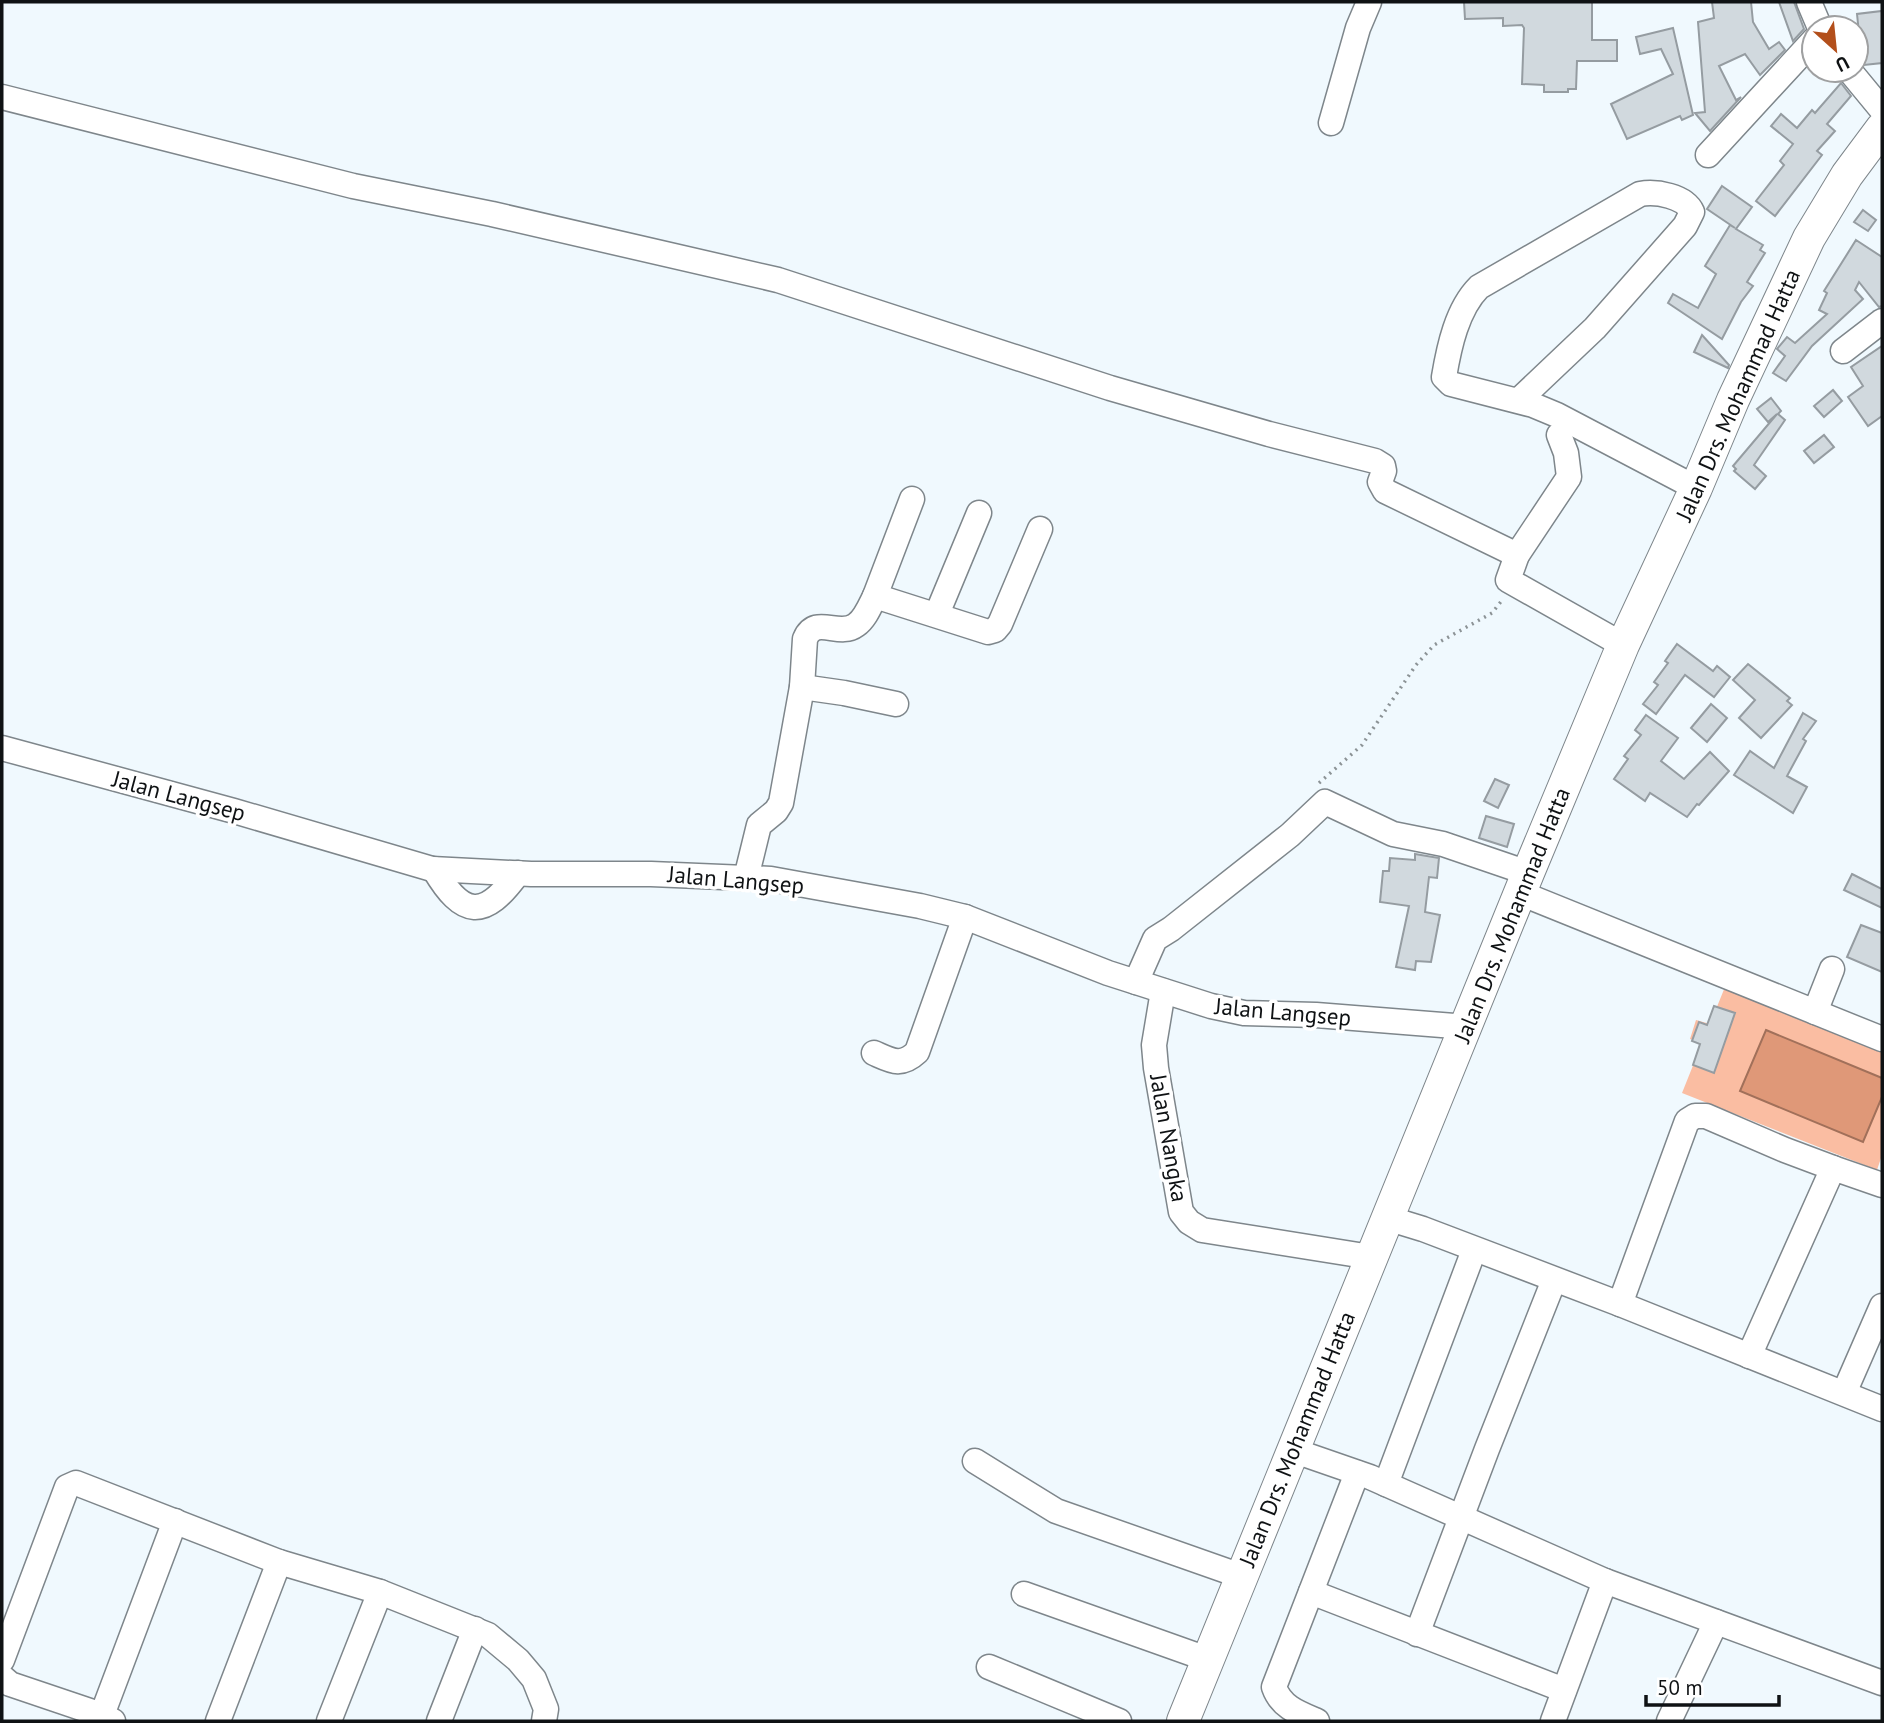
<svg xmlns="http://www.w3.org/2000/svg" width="1884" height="1723" font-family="'PT Sans',sans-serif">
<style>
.green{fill:#fabda2}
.water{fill:#df9878;stroke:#a1705a;stroke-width:2}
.building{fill:#d1d9de;stroke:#959ca1;stroke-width:2}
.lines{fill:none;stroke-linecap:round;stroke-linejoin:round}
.minor-casing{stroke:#7e868b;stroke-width:27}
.major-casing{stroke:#7e868b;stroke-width:34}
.path{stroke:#8c9396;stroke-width:3.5;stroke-dasharray:2 5;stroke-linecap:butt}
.minor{stroke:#fff;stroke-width:24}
.major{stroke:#fff;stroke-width:32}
.labels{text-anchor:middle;stroke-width:7;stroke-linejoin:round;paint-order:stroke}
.street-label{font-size:23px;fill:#0f1214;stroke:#fff}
</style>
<rect width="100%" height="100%" fill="#f0f9fe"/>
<!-- green -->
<polygon class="green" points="1727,982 1882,1051 1882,1155 1877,1170 1682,1093 1702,1043 1690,1039 1696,1020 1710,1024"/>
<!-- water -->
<polygon class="water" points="1766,1030 1882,1078 1882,1097 1863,1142 1740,1091"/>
<!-- building -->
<g class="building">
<polygon points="1464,2 1592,2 1592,40 1617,40 1617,61 1577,61 1576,89 1568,89 1568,92 1544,92 1544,85 1522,84 1524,28 1522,25 1503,26 1503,18 1465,19"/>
<polygon points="1712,2 1751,2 1753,22 1769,49 1779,42 1785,50 1760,75 1745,54 1719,66 1736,100 1741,97 1710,131 1695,113 1705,112 1698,22 1714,18"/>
<polygon points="1779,2 1794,2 1804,29 1793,41"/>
<polygon points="1882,11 1882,63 1864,65 1862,62 1857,14"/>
<polygon points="1673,28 1693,115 1682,120 1680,116 1627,139 1611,104 1673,74 1661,49 1640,54 1636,37"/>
<polygon points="1841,83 1851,96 1827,124 1835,131 1817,151 1822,155 1775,216 1756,201 1784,165 1780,161 1793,144 1771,126 1781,114 1797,128 1812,110 1815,113"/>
<polygon points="1722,186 1752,207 1736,229 1763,245 1760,250 1765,253 1747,282 1753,286 1741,302 1722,339 1668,303 1673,294 1698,308 1716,274 1705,266 1730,225 1735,228 1707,209"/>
<polygon points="1863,210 1876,220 1868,231 1854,222"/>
<polygon points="1856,240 1882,257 1882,306 1879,307 1859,282 1855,290 1863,299 1812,346 1786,381 1773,373 1785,356 1777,349 1787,337 1795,343 1827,314 1819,310 1827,293 1824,291"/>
<polygon points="1702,335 1729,365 1728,368 1694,352"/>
<polygon points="1882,346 1882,416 1868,426 1848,397 1863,386 1851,367"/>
<polygon points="1833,390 1842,401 1824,417 1814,406"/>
<polygon points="1771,398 1781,411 1778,414 1785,420 1754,465 1766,476 1755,489 1734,471 1736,469 1733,466 1777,414 1768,422 1757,409"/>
<polygon points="1824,435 1834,447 1814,463 1804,451"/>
<polygon points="1677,644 1713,671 1717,666 1730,677 1714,697 1685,675 1656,714 1643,704 1658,685 1654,682 1668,663 1665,661"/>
<polygon points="1748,664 1790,698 1787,701 1792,705 1761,738 1739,718 1755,700 1733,680"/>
<polygon points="1711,704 1727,718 1707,742 1691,728"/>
<polygon points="1803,713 1816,721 1803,739 1806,741 1787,776 1807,787 1793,813 1734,775 1750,751 1774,768"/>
<polygon points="1646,715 1678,738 1661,761 1684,779 1710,752 1729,771 1699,805 1697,804 1687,817 1650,793 1645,801 1614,779 1628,759 1624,756 1641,735 1635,730"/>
<polygon points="1495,779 1509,785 1498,808 1484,801"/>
<polygon points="1486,816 1514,824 1507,847 1479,838"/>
<polygon points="1415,854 1439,858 1437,878 1429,877 1425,912 1440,915 1431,962 1416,961 1415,970 1396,967 1409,906 1380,902 1383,871 1389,871 1390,858 1415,860"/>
<polygon points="1852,874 1882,889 1882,908 1844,890"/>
<polygon points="1861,925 1882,933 1882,972 1847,957"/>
<polygon points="1714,1006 1735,1013 1714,1073 1693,1065 1700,1044 1692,1041 1699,1022 1707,1025"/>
</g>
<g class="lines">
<defs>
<g id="minor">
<polyline points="1809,2 1820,28"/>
<polyline points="1849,70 1882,110"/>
<polyline points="2,97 353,186 492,214 778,280 1110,388 1269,434 1375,461 1383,466 1384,471 1380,482 1385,491 1517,555"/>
<polyline points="1331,123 1358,28 1369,2"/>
<polyline points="1708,155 1814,40"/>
<polyline points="1843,351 1882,321"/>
<path d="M1518,401L1595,328L1685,226L1692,212C1685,196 1656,191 1640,194L1479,287C1457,309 1449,347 1444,377L1451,384L1533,405L1557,415L1696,488"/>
<polyline points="1559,435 1566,453 1569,477 1517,555 1508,580 1623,645"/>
<polyline points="912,499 875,596 988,632 995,630 1000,624 1040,529"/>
<polyline points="937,614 979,513"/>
<polyline points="802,687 844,693 896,704"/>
<polyline points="2,748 234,811 432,869 531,874 651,874 771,879 920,906 965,917 1108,973 1211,1006 1244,1013 1316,1015 1467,1027"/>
<path d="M434,869C463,918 484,920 518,873"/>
<path d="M746,878L759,825L776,811L781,803L802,687L805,639C815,614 839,638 856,625C865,619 870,606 875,596"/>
<polyline points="1520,893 1882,1039"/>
<polyline points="1136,982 1155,939 1171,929 1290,835 1325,802 1393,834 1443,844 1528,873"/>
<polyline points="1163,991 1154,1045 1156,1068 1181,1212 1189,1222 1202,1230 1371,1257"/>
<polyline points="1815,1012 1832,969"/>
<path d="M874,1053C892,1061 901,1067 917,1052L965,917"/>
<polyline points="1387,1218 1423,1229 1620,1304 1882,1409"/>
<polyline points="1620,1304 1687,1121 1695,1116 1706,1116 1785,1150 1833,1168"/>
<polyline points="1749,1356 1833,1168 1882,1185"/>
<polyline points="1844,1393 1882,1306"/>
<polyline points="1292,1450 1370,1477 1605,1581 1882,1683"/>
<polyline points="975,1461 1056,1511 1241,1576"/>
<polyline points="1386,1484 1474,1250"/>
<polyline points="1311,1592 1564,1690"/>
<polyline points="1024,1594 1207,1659"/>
<polyline points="1417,1634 1487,1449 1554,1280"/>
<polyline points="2,1660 67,1487 76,1483 279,1562"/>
<polyline points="989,1667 1119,1721"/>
<polyline points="2,1677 10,1684 102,1715 113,1721"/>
<polyline points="102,1715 175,1521"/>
<polyline points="218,1721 279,1562 380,1592 488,1635 518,1660 534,1679 546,1709 544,1721"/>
<polyline points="329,1721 380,1592"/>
<polyline points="439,1721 475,1629"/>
<path d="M1317,1721C1298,1713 1281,1707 1274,1687L1357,1473"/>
<polyline points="1553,1721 1605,1581"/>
<polyline points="1669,1721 1716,1622"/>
</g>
<polyline id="major" points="1183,1721 1528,873 1623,645 1696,488 1733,400 1809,238 1847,175 1882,128"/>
</defs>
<!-- minor casing -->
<use href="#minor" class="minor-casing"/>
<!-- major casing -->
<use href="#major" class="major-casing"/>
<!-- path -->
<polyline class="path" points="1319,783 1362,745 1416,665 1434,645 1492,613 1503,599"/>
<!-- minor -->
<use href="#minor" class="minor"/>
<!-- major -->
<use href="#major" class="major"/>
</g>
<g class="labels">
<!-- street labels -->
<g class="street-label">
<text transform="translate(1738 395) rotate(-66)" y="8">Jalan Drs. Mohammad Hatta</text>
<text transform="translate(179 796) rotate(15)" y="8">Jalan Langsep</text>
<text transform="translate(736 880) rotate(5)" y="8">Jalan Langsep</text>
<text transform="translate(1512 915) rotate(-68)" y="8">Jalan Drs. Mohammad Hatta</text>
<text transform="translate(1283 1012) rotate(5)" y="8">Jalan Langsep</text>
<text transform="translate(1169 1138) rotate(80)" y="8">Jalan Nangka</text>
<text transform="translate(1297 1439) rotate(-68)" y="8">Jalan Drs. Mohammad Hatta</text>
</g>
</g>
<!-- border -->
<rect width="1884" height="1723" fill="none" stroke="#0f1214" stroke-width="7"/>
<!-- north arrow -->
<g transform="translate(1835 49) rotate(153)"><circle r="33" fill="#ffffff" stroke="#9fa0a1" stroke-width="2"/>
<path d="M0-5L12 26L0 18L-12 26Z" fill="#b34f1b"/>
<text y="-10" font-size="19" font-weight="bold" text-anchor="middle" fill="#0f1214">U</text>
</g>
<!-- scale -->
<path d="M1646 1695v10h133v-10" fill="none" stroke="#0f1214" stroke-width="3.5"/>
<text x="1657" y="1695" font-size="21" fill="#0f1214" stroke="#ffffff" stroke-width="5" paint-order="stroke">50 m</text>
</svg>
